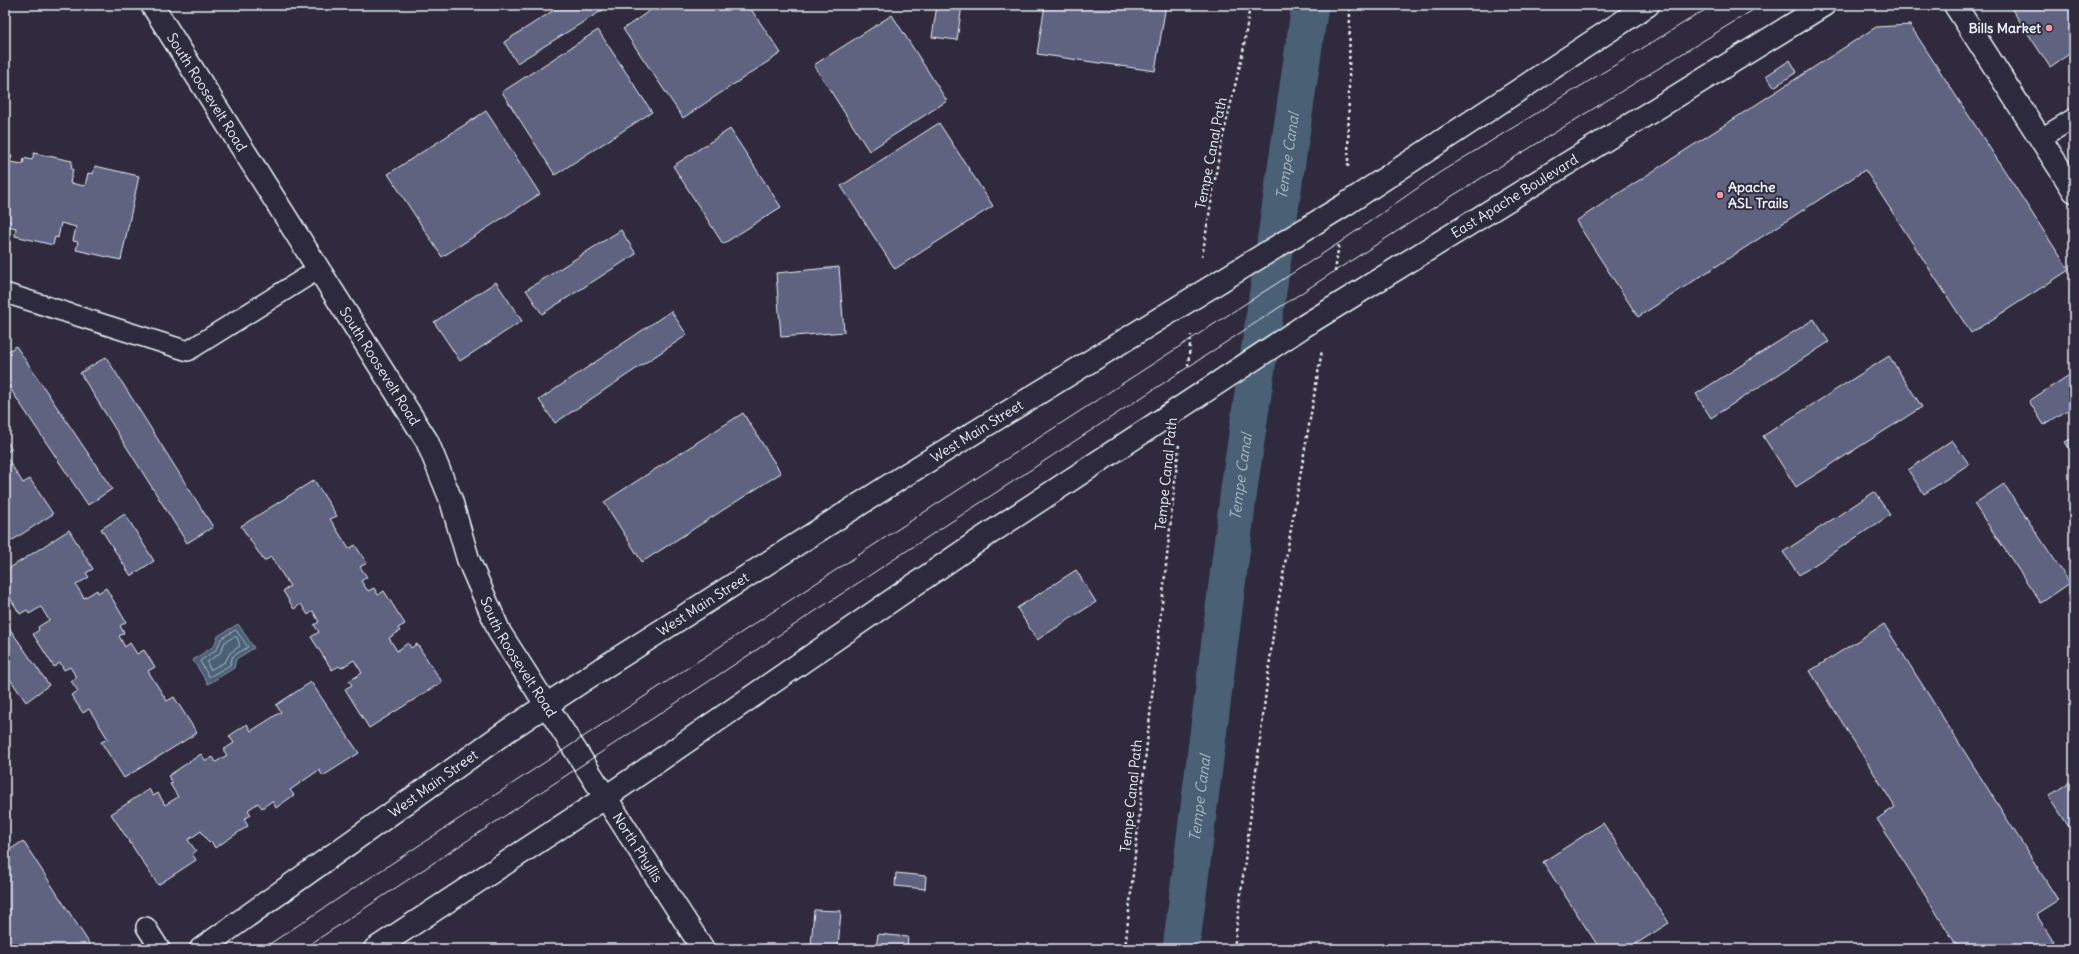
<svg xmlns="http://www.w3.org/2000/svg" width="2079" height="954" font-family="Delius,sans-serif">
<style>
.water{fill:#4a6175;stroke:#899ba9}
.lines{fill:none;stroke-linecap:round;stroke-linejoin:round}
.shore{stroke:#a9b7c4;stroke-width:1}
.canal{stroke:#4a6175;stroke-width:37}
.building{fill:#606380;stroke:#e8f1f8}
.lane-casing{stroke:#e8f1f8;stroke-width:22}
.street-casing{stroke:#e8f1f8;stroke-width:25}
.primary-casing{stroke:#e8f1f8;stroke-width:25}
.path{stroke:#e8f1f8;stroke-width:2.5;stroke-dasharray:3 3;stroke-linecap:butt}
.lane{stroke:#2f2a3d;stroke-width:19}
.street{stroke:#2f2a3d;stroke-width:22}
.primary{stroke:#2f2a3d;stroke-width:22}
.tram{stroke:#e8f1f8;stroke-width:1}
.poi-dot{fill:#ff9aa2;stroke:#2f2a3d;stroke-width:1.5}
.labels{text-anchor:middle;stroke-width:4;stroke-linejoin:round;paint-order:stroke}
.poi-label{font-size:14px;font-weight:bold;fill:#e8f1f8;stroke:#2f2a3d;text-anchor:end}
.street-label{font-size:14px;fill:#e8f1f8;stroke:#2f2a3d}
.water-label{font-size:15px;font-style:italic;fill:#a9b7c4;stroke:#2f2a3d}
</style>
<rect width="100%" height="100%" fill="#2f2a3d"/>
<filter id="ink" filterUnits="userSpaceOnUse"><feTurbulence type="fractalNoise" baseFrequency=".025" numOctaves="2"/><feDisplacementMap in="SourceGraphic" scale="8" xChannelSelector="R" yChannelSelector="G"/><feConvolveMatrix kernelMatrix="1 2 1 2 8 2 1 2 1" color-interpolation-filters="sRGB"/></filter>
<g filter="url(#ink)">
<!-- water -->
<polygon class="water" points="238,624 254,648 236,659 234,668 208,684 193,660 214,646 218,636"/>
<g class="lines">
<!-- shore -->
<g class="shore">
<polygon points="236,630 248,647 233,656 230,665 209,677 200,661 217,649 221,639"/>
<polygon points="234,637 237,637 240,646 230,653 225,662 210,670 207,662 220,653 225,642"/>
</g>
<!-- canal -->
<path class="canal" id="s1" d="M1181,949L1240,482L1310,5"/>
</g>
<!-- building -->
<g class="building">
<polygon points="562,5 611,5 517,63 504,42"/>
<polygon points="658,5 748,5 781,53 683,118 623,29"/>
<polygon points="937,5 962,5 957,40 932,37"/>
<polygon points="1045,5 1166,5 1155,71 1037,54"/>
<polygon points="2009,5 2074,5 2074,51 2050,67"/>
<polygon points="892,15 947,101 869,151 814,65"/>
<polygon points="1910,25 2069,270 1971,333 1865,170 1638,317 1576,221 1876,27"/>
<polygon points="598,30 652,112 555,175 502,92"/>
<polygon points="1790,60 1797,72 1774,87 1766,76"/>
<polygon points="486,111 540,194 442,257 388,174"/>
<polygon points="939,123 993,206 895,269 841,186"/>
<polygon points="730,129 781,207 723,244 673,166"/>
<polygon points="34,153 72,161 71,169 73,169 70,183 85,186 88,173 93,174 95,166 139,176 121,260 76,250 78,242 73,241 76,227 61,223 58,238 55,237 53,245 15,236 16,228 8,226 10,221 5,220 5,154 12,156 10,162 23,164 24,158 32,160"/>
<polygon points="621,230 636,254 542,314 526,290"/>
<polygon points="839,267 844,332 781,337 776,273"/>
<polygon points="496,282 522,321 460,361 434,322"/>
<polygon points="671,311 687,335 555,423 539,400"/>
<polygon points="1814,319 1829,342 1711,418 1696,394"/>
<polygon points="16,346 112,489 88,505 5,381 5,354"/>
<polygon points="1889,356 1922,407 1796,487 1763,436"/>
<polygon points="106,357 213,527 187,543 80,373"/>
<polygon points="2074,372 2074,406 2044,425 2029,401"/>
<polygon points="743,413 781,473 642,562 604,502"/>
<polygon points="2074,437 2074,456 2065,442"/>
<polygon points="5,439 12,449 5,453"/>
<polygon points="1952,440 1969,464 1924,494 1908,470"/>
<polygon points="5,455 23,483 30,479 53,514 5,545"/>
<polygon points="314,480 337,516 330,519 349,549 355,545 367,563 360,567 367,577 361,581 368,591 374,588 378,595 384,591 405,624 398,628 400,631 389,638 397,651 408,643 411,648 417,644 442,682 369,728 345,689 352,685 349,681 362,673 354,660 341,668 339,666 332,670 311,637 319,632 314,625 319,622 313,611 308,615 301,604 294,609 283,591 290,586 271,557 264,561 241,526"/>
<polygon points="2004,484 2070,583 2041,603 1974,504"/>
<polygon points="1874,492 1890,515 1799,575 1783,552"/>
<polygon points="125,514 154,561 131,576 101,529"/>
<polygon points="69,530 93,569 86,573 89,577 76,585 84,598 97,590 98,593 106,588 126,622 120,626 124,633 119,636 125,647 130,643 137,654 144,650 155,667 148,671 167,701 174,697 197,733 124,778 101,742 108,739 89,709 83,713 71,695 78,691 71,681 77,678 70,667 64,670 60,663 54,667 33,634 39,630 38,627 49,620 41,607 29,614 27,610 20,614 5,590 5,571"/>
<polygon points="1076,570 1096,602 1037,640 1017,608"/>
<polygon points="5,622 49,685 26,702 5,672"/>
<polygon points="1884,624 2058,900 2036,914 2053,941 2040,949 1990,949 1988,945 1982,949 1959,949 1877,819 1895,807 1810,671"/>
<polygon points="311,682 359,753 323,776 319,770 290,790 294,795 276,808 272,801 262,808 258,803 248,810 251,815 244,819 248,826 215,848 211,841 209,843 201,831 188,840 196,851 192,854 196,860 158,885 111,814 149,789 153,796 158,793 165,805 178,797 170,784 173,783 168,776 201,754 206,761 213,757 216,762 227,755 223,750 234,743 229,736 247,724 251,731 281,712 276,705"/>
<polygon points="2074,779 2074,835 2049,796"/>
<polygon points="1603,823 1669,923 1628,949 1600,949 1543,862"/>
<polygon points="23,841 93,949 5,949 5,853"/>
<polygon points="896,873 926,876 925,889 895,886"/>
<polygon points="814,910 841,911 838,947 811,945"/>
<polygon points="878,934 908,937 907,949 876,949"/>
</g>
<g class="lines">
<defs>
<g id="lane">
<polyline points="2040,139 2074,118"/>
<polyline points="5,293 188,351 319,269"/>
<polyline points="146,927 160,949"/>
</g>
<g id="street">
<path id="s2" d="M152,5L427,441L451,500L468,559L500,633L703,949"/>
<polyline points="1955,5 2074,191"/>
</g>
<g id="primary">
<path id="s3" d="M201,949L507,731L587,678L907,474L1346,204L1648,5"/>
<path id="s4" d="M375,949L606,797L978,541L1304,326L1824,5"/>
</g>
</defs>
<!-- lane casing -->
<use href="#lane" class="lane-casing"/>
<!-- street casing -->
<use href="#street" class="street-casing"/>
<!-- primary casing -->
<use href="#primary" class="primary-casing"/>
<!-- path -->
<g class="path">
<polyline points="1348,167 1350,5"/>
<polyline points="1202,257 1220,149 1243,52 1250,5"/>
<polyline points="1335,272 1339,243"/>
<polyline points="1188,366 1191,335"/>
<polyline points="1125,949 1179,444"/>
<polyline points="1234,949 1274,627 1322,350"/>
</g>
<!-- lane -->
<use href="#lane" class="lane"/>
<!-- street -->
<use href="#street" class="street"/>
<!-- primary -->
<use href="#primary" class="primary"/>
<!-- tram -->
<g class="tram">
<polyline points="262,949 889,535 1339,243 1439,173 1713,5"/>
<polyline points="303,949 905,552 1335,271 1449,198 1761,5"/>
</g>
</g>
</g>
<!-- markers -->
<g class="poi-dot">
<circle cx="2049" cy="28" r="4"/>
<circle cx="1720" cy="195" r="4"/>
</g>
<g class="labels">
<!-- poi labels -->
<g class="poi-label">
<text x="2041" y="33">Bills Market</text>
<text x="1728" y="192" text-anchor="start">Apache<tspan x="1728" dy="16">ASL Trails</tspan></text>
</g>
<!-- street labels -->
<g class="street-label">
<text dy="5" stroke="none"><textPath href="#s2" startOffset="103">South Roosevelt Road</textPath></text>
<text transform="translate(1211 153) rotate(-79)" y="5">Tempe Canal Path</text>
<text dy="5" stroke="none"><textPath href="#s4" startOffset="1366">East Apache Boulevard</textPath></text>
<text dy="5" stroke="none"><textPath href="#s2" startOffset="427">South Roosevelt Road</textPath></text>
<text dy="5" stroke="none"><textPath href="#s3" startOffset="933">West Main Street</textPath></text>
<text transform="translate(1166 474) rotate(-84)" y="5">Tempe Canal Path</text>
<text dy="5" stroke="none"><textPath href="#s3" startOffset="609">West Main Street</textPath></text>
<text dy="5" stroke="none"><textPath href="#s2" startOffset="751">South Roosevelt Road</textPath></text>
<text dy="5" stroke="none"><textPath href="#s3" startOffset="285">West Main Street</textPath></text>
<text transform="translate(1131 796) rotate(-84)" y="5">Tempe Canal Path</text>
<text dy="5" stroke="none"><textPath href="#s2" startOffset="976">North Phyllis</textPath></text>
</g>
<!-- water labels -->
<g class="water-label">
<text dy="5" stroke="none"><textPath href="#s1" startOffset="800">Tempe Canal</textPath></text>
<text dy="5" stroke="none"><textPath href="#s1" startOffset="476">Tempe Canal</textPath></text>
<text dy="5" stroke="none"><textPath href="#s1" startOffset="152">Tempe Canal</textPath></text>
</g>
</g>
<!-- margin -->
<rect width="2079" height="954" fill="none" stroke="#2f2a3d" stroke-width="20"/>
<rect x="10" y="10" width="2059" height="934" fill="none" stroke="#e8f1f8" stroke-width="1.5" filter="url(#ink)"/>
</svg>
